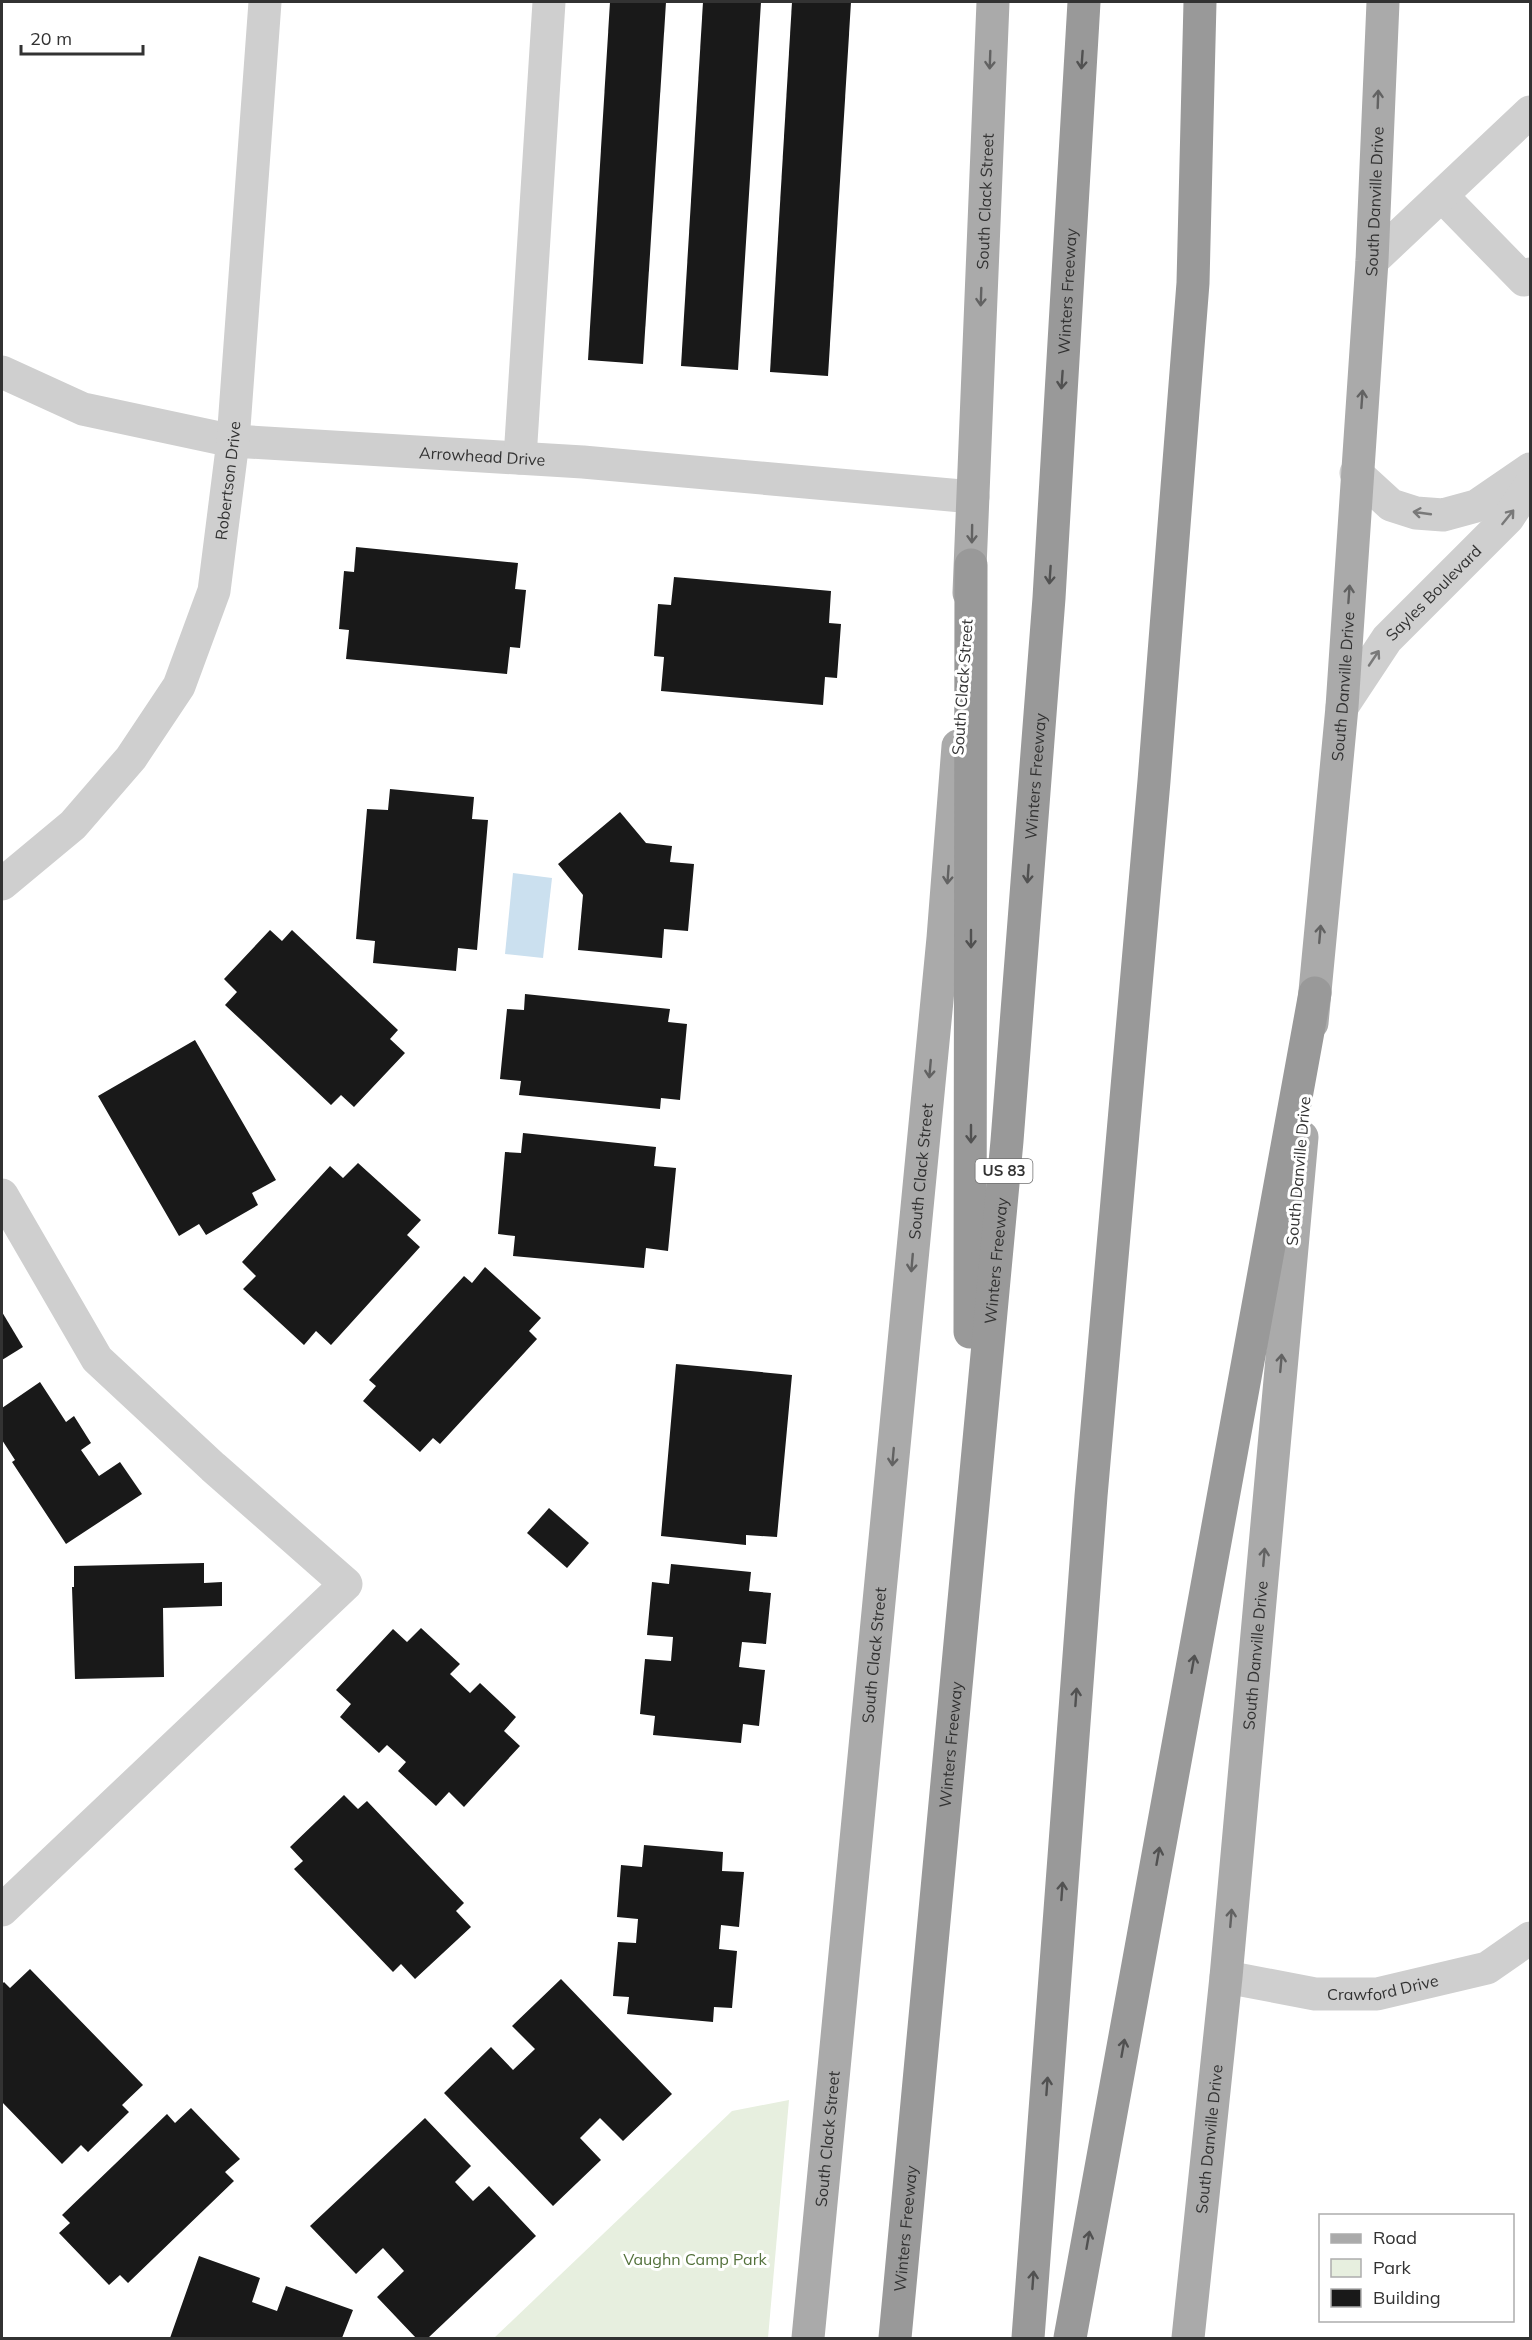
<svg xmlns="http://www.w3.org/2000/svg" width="1532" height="2340" font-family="Mulish,sans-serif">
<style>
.green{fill:#e7efdf}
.water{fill:#cbe0ef}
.building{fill:#191919}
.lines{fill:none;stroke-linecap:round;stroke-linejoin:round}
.minor{stroke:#cfcfcf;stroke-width:33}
.major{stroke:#aaa;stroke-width:33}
.highway{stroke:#999;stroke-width:33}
.oneway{stroke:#626262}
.oneway2{stroke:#515151}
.oneway3{stroke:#797979}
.labels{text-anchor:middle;stroke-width:6;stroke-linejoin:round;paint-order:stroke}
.shield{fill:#fff;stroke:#707070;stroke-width:1.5}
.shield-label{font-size:15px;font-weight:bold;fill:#323232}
.street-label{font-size:16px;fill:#323232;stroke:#fff}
.park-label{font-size:16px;fill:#53713b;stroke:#fff}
</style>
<rect width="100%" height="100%" fill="#fff"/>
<!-- green -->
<polygon class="green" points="789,2100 768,2338 494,2338 732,2111"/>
<!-- water -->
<polygon class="water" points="513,873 552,878 543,958 505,954"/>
<!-- building -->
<g class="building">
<polygon points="610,2 666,2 643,364 588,360"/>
<polygon points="703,2 761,2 738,370 681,366"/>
<polygon points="792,2 851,2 828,376 770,372"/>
<polygon points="356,547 518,563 515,589 526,590 520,648 510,647 507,674 346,659 349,630 339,629 344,571 354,572"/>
<polygon points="674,577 831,591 829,623 841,624 837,678 825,677 823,705 661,691 664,657 654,656 658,604 671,605"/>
<polygon points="390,789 474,797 472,819 488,820 477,950 458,948 456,971 373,963 375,941 356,939 367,809 388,810"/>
<polygon points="620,812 646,843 672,846 670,862 694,864 688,931 664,929 662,958 578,950 583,895 558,864"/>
<polygon points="270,930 282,941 292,930 398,1030 390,1039 405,1053 354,1107 341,1095 331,1105 225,1005 237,992 224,979"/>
<polygon points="525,994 670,1009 668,1022 687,1024 680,1100 661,1098 660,1109 519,1095 521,1081 500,1079 507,1009 524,1010"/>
<polygon points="195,1040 276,1180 252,1193 258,1205 206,1235 199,1224 179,1236 98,1096"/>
<polygon points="523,1133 656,1147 654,1166 676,1168 668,1251 646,1248 644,1268 513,1256 515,1236 498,1234 505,1152 521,1153"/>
<polygon points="358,1163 421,1220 407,1235 420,1247 331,1345 316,1331 304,1345 243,1289 256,1276 242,1262 330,1166 343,1178"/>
<polygon points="485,1267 541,1318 529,1331 537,1339 440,1444 433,1438 420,1452 363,1401 376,1386 369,1380 464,1276 472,1283"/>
<polygon points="2,1312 23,1347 2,1360"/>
<polygon points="676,1364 792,1375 777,1537 746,1535 746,1545 661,1536"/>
<polygon points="40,1382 66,1422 74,1416 91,1443 81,1450 99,1476 120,1462 142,1494 66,1544 12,1462 15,1460 2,1440 2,1408"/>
<polygon points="549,1508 589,1543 567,1568 527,1533"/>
<polygon points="204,1563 204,1583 222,1582 222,1606 163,1608 164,1677 75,1679 72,1587 74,1587 74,1566"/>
<polygon points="671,1564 751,1572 749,1591 771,1593 766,1644 742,1642 739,1667 765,1670 759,1726 743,1724 741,1743 653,1735 655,1716 640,1714 645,1659 671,1661 673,1637 647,1635 652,1582 669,1584"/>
<polygon points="421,1628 460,1664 450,1674 470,1693 480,1683 516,1717 504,1731 520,1746 464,1807 449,1792 436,1806 398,1771 406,1762 387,1745 379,1753 340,1717 351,1704 336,1690 393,1629 407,1642"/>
<polygon points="344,1795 358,1809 367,1801 464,1903 456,1911 471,1927 415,1979 401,1964 393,1972 294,1869 303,1861 290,1847"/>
<polygon points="644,1845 723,1852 722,1871 744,1872 739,1927 721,1925 719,1949 737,1951 732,2008 714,2007 713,2022 627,2014 629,1997 613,1996 618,1942 636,1943 638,1919 617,1917 621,1865 642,1867"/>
<polygon points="30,1969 143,2085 122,2105 129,2112 88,2152 81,2145 62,2164 2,2102 2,1984 4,1982 10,1988"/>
<polygon points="561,1979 672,2094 623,2141 600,2118 580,2138 601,2160 553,2206 444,2093 491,2047 513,2070 535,2049 512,2026"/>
<polygon points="191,2108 240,2159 225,2172 234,2181 128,2283 120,2275 109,2285 59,2233 70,2223 62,2215 167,2114 175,2123"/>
<polygon points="425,2118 471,2166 455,2182 473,2201 489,2186 536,2236 428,2338 416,2338 377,2297 404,2271 383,2248 356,2274 310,2226"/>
<polygon points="199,2256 260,2278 252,2302 277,2311 286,2286 353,2310 342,2338 170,2338"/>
</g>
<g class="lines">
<!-- minor -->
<g class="minor">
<polyline points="1442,196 1524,280 1530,274"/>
<polyline points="1372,261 1530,112"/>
<path id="s1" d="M2,372L83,409L233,441L583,462L973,497"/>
<polyline points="520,458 549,2"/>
<polyline points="1356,473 1391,505 1416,513 1443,515 1476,506 1530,469"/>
<path id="s2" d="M1342,707L1387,639L1508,518L1530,485"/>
<path id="s3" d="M2,884L73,825L131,758L179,686L214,591L233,441L265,2"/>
<polyline points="2,1195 97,1359 213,1467 346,1584 2,1910"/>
<path id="s4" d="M1226,1977L1315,1994H1377L1487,1968L1530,1938"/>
</g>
<!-- major -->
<g class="major">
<path id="s5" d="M969,593L993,2"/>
<path id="s6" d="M1312,1023L1342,707L1372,261L1383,2"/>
<path id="s7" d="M808,2338L943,938L958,746"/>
<path id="s8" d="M1188,2338L1226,1977L1302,1137"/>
</g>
<!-- highway -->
<g class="highway">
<polyline points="970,1332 971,565"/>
<path id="s9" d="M895,2338L1007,1141L1049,598L1084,2"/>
<polyline points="1028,2338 1091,1496 1154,781 1193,283 1200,2"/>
<polyline points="1070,2338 1315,993"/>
</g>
</g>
<!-- one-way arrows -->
<defs><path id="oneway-shaft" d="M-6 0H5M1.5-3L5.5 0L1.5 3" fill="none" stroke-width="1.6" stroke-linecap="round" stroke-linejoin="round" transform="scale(1.5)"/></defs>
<g class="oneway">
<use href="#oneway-shaft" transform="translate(990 60) rotate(92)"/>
<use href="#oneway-shaft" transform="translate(1378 99) rotate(-88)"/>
<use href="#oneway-shaft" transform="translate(981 297) rotate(92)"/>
<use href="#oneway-shaft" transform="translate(1362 399) rotate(-86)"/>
<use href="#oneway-shaft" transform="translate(972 534) rotate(91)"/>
<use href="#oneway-shaft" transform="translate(1349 594) rotate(-86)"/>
<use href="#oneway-shaft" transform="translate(948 875) rotate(94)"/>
<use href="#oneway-shaft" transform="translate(1320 934) rotate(-85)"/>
<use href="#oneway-shaft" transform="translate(930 1069) rotate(95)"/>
<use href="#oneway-shaft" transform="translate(912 1263) rotate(95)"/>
<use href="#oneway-shaft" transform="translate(1281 1363) rotate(-85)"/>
<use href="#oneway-shaft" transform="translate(893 1457) rotate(95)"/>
<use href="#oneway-shaft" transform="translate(1264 1557) rotate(-85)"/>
<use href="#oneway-shaft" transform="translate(1231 1918) rotate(-85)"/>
</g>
<g class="oneway2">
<use href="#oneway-shaft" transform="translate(1082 60) rotate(94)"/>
<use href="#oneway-shaft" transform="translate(1062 380) rotate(94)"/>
<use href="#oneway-shaft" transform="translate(1050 575) rotate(94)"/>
<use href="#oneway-shaft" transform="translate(1028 874) rotate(94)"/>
<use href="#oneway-shaft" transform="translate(971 939) rotate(90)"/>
<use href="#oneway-shaft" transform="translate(971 1134) rotate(90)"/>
<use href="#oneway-shaft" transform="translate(1193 1664) rotate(-80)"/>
<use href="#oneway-shaft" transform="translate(1076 1697) rotate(-86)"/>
<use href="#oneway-shaft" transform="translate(1158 1856) rotate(-80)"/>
<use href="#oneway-shaft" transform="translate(1062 1891) rotate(-86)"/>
<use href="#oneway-shaft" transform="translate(1123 2048) rotate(-80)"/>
<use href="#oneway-shaft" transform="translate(1047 2086) rotate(-86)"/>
<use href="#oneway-shaft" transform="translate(1088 2240) rotate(-80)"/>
<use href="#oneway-shaft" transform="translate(1033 2280) rotate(-86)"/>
</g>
<g class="oneway3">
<use href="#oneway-shaft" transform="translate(1422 513) rotate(-172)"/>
<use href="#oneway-shaft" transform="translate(1508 517) rotate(-51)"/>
<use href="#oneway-shaft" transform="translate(1374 658) rotate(-56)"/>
</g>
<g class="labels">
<!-- shield labels -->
<rect class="shield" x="975.5" y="1159" width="57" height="24" rx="4.5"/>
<g class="shield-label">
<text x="1004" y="1176">US 83</text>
</g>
<!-- street labels -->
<g class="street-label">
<text dy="6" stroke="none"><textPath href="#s5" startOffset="392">South Clack Street</textPath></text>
<text dy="6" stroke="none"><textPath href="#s6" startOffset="824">South Danville Drive</textPath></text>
<text dy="6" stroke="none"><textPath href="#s9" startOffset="2054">Winters Freeway</textPath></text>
<text dy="6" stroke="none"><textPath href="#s1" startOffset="492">Arrowhead Drive</textPath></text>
<text dy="6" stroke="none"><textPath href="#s3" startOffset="480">Robertson Drive</textPath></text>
<text dy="6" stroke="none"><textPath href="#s2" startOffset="147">Sayles Boulevard</textPath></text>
<text transform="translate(962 687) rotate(-86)" y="6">South Clack Street</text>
<text dy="6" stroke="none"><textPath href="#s6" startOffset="338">South Danville Drive</textPath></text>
<text dy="6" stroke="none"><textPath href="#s9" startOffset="1568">Winters Freeway</textPath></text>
<text dy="6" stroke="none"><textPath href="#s7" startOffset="1172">South Clack Street</textPath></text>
<text transform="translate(1298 1171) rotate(-85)" y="6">South Danville Drive</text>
<text dy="6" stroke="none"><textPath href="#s9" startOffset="1082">Winters Freeway</textPath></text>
<text dy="6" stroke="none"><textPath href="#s7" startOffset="686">South Clack Street</textPath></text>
<text dy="6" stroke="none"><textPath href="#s8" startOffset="686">South Danville Drive</textPath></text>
<text dy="6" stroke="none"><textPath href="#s9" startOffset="596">Winters Freeway</textPath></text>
<text dy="6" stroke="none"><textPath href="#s4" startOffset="159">Crawford Drive</textPath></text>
<text dy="6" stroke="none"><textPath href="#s7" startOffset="200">South Clack Street</textPath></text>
<text dy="6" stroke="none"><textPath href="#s8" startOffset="200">South Danville Drive</textPath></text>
<text dy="6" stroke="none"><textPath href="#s9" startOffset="110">Winters Freeway</textPath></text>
</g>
<!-- park labels -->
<g class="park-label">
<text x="695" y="2265">Vaughn Camp Park</text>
</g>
</g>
<!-- border -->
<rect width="1532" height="2340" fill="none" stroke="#323232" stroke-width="6"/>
<!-- legend -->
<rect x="1319" y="2214" width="195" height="108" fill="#ffffff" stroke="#adadad" stroke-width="1.5"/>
<rect x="1331" y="2234" width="30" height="9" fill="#aaaaaa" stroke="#adadad" stroke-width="1.5"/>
<text x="1373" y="2244" font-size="18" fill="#323232">Road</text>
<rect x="1331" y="2259" width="30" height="18" fill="#e7efdf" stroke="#adadad" stroke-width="1.5"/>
<text x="1373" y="2274" font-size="18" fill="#323232">Park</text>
<rect x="1331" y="2289" width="30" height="18" fill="#191919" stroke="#adadad" stroke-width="1.5"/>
<text x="1373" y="2304" font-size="18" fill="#323232">Building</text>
<!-- scale -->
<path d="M21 45v9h122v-9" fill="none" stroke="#323232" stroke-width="3"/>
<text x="30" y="45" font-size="18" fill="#323232" stroke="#ffffff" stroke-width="4.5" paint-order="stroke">20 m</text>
</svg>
